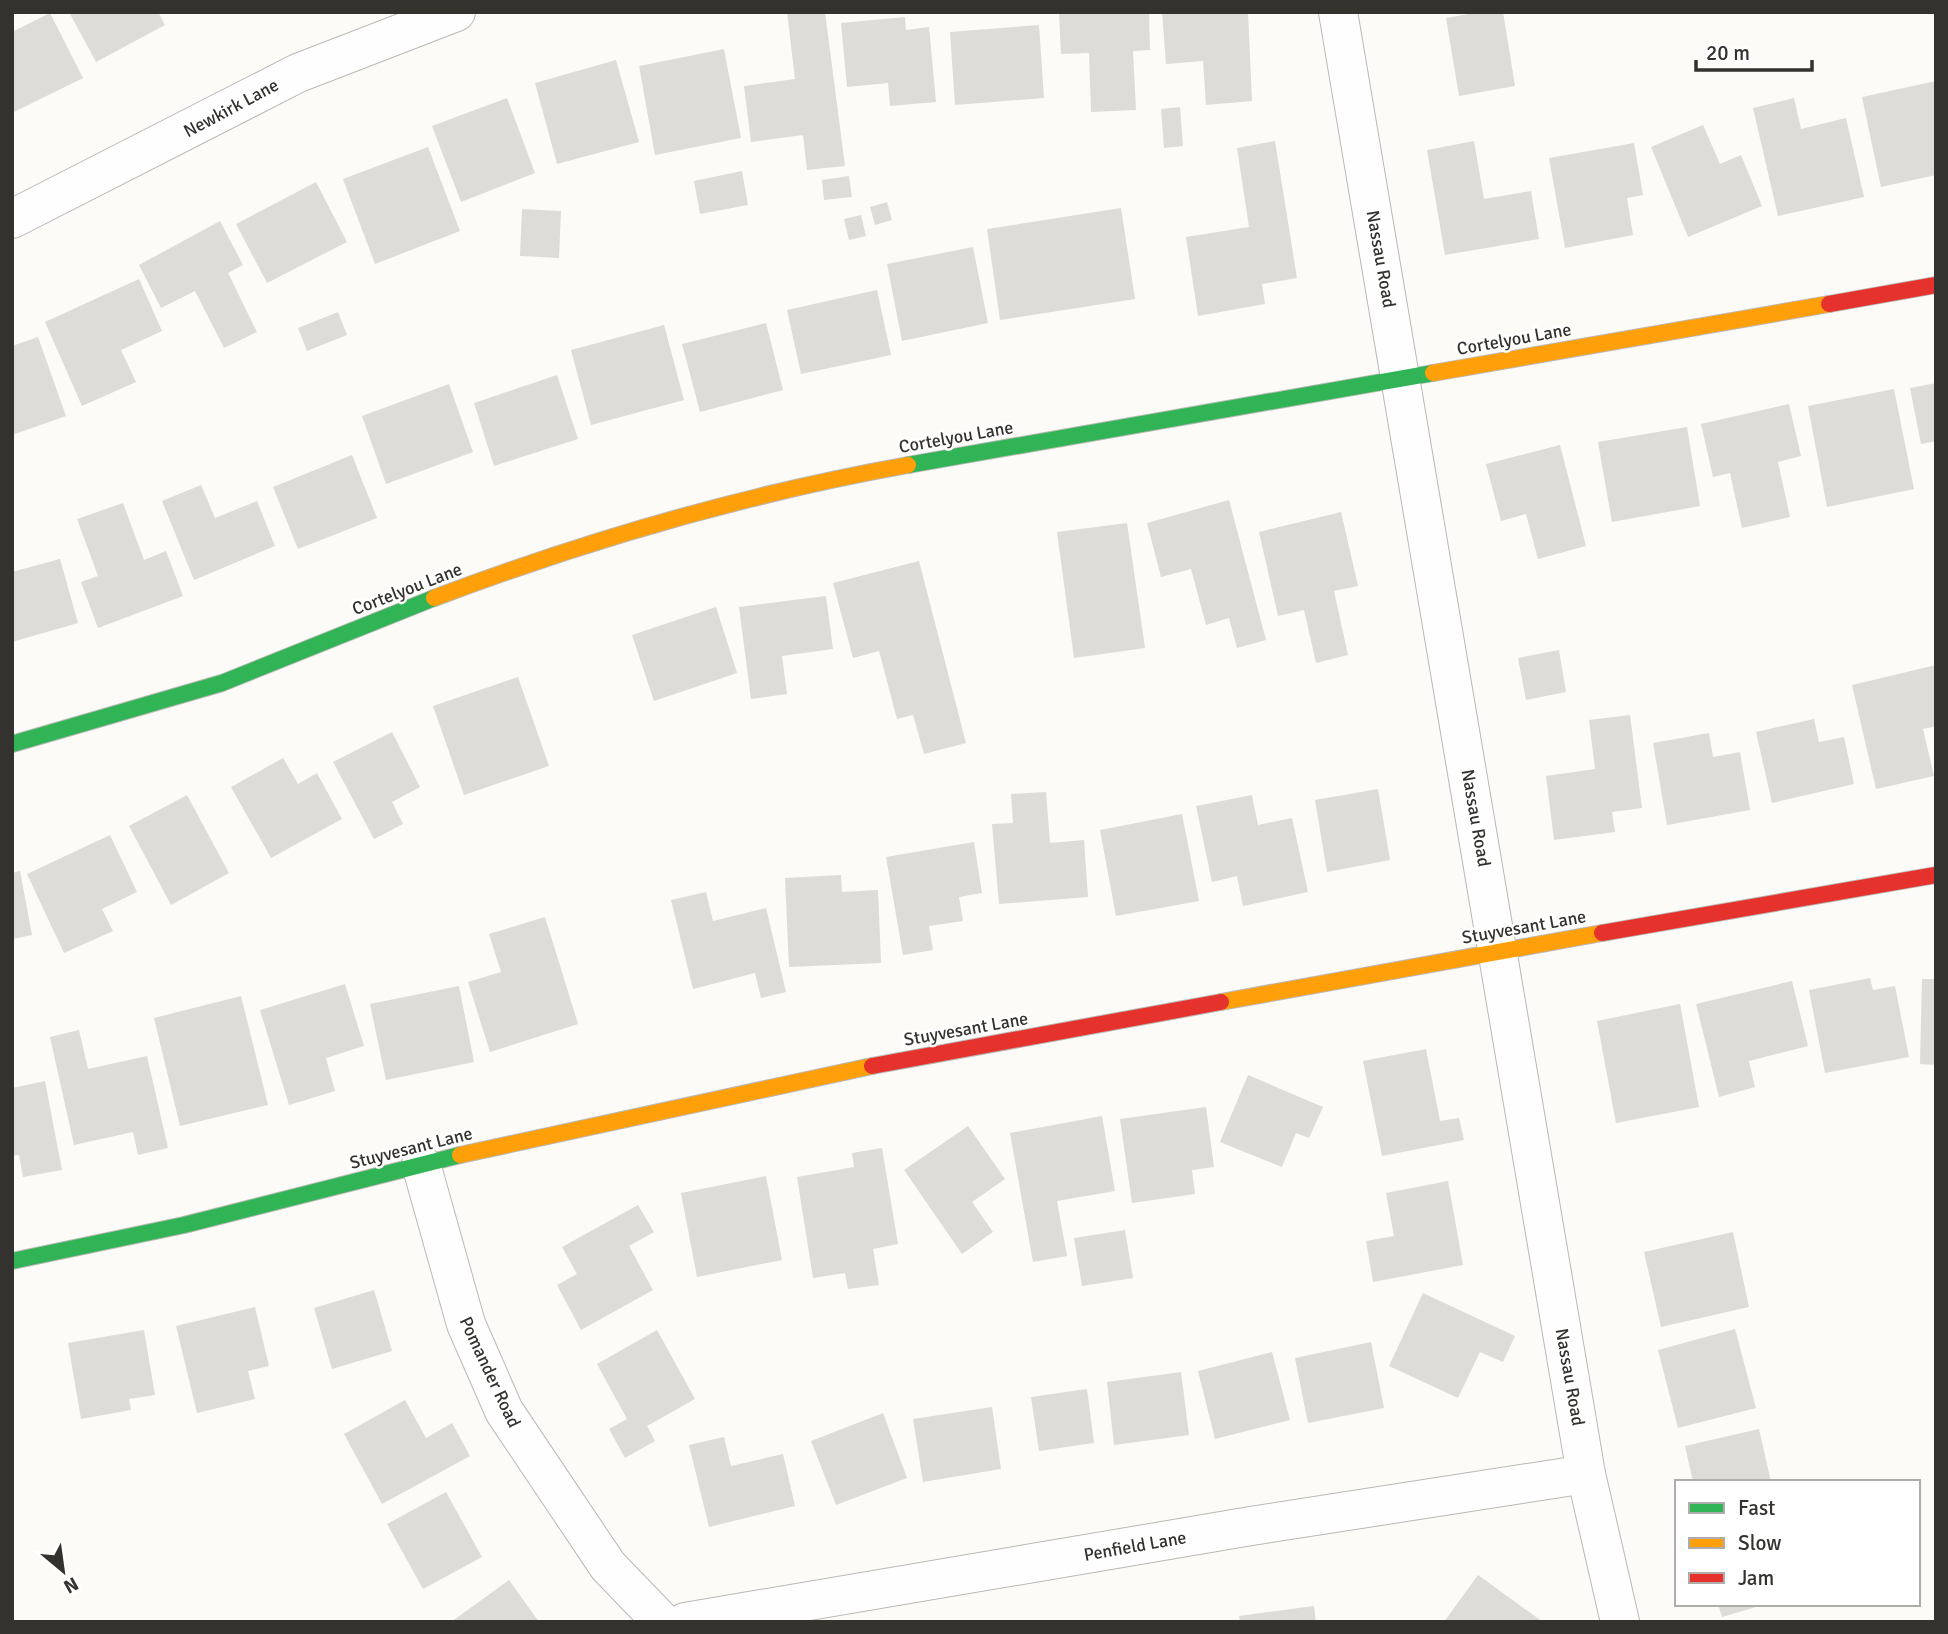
<svg xmlns="http://www.w3.org/2000/svg" width="1948" height="1634" font-family="Signika,sans-serif">
<style>
.building{fill:#dddcd8}
.lines{fill:none;stroke-linecap:round;stroke-linejoin:round}
.street-casing{stroke:#bab8b5;stroke-width:40}
.fast-casing{stroke:#bab8b5;stroke-width:18}
.slow-casing{stroke:#bab8b5;stroke-width:18}
.jam-casing{stroke:#bab8b5;stroke-width:18}
.street{stroke:#fffefe;stroke-width:38}
.fast{stroke:#30b455;stroke-width:16}
.slow{stroke:#ff9f0a;stroke-width:16}
.jam{stroke:#e5322d;stroke-width:16}
.labels{text-anchor:middle;stroke-width:5;stroke-linejoin:round;paint-order:stroke}
.street-label{font-size:18px;fill:#34322e;stroke:#fff}
</style>
<rect width="100%" height="100%" fill="#fcfbf7"/>
<!-- building -->
<g class="building">
<polygon points="69,12 158,12 165,25 96,62"/>
<polygon points="787,12 825,12 845,166 807,170 803,135 751,142 744,86 795,79"/>
<polygon points="1059,12 1149,12 1150,50 1133,51 1136,110 1091,112 1089,53 1061,54"/>
<polygon points="1162,12 1248,12 1252,101 1206,105 1203,61 1166,64"/>
<polygon points="1480,12 1503,12 1515,86 1459,96 1446,18"/>
<polygon points="50,13 83,78 12,113 12,32"/>
<polygon points="905,17 906,30 929,27 936,102 890,106 888,83 847,87 841,23"/>
<polygon points="1039,25 1044,98 955,105 950,32"/>
<polygon points="724,49 741,138 655,155 639,66"/>
<polygon points="616,60 639,142 557,164 535,83"/>
<polygon points="1936,81 1936,175 1881,187 1862,97"/>
<polygon points="507,98 535,173 461,202 432,126"/>
<polygon points="1794,98 1801,129 1846,118 1864,197 1778,216 1753,108"/>
<polygon points="1180,107 1183,146 1164,148 1161,109"/>
<polygon points="1703,125 1720,164 1741,155 1762,206 1688,237 1651,147"/>
<polygon points="1275,141 1297,278 1262,284 1265,304 1198,316 1186,237 1249,227 1237,148"/>
<polygon points="1474,141 1484,199 1531,191 1539,239 1445,255 1427,150"/>
<polygon points="1634,143 1643,195 1627,198 1633,235 1565,248 1549,158"/>
<polygon points="428,147 460,231 375,264 343,179"/>
<polygon points="742,171 748,205 700,214 694,181"/>
<polygon points="849,176 852,197 824,200 822,180"/>
<polygon points="316,182 347,242 267,283 236,224"/>
<polygon points="887,202 892,220 875,225 870,207"/>
<polygon points="1121,208 1135,299 1000,320 987,229"/>
<polygon points="522,209 561,211 559,258 520,256"/>
<polygon points="861,215 866,236 849,240 844,219"/>
<polygon points="220,221 243,265 228,273 257,332 224,348 195,291 161,308 139,265"/>
<polygon points="973,247 988,323 902,341 887,264"/>
<polygon points="139,279 162,331 121,350 136,382 82,406 45,322"/>
<polygon points="877,290 891,355 801,374 787,310"/>
<polygon points="338,312 347,335 307,351 298,328"/>
<polygon points="766,323 783,390 700,412 682,344"/>
<polygon points="664,325 684,400 591,425 571,350"/>
<polygon points="38,337 66,416 12,435 12,346"/>
<polygon points="557,375 578,439 494,466 474,403"/>
<polygon points="1936,383 1936,441 1921,444 1910,388"/>
<polygon points="449,384 473,452 386,484 362,416"/>
<polygon points="1894,389 1914,489 1827,507 1808,406"/>
<polygon points="1789,404 1801,456 1778,462 1790,517 1742,528 1730,473 1713,477 1701,424"/>
<polygon points="1687,427 1700,506 1612,522 1598,442"/>
<polygon points="1560,445 1586,546 1538,559 1526,514 1501,521 1486,464"/>
<polygon points="352,455 377,518 298,549 273,487"/>
<polygon points="201,485 215,518 257,501 275,546 194,580 162,501"/>
<polygon points="1229,500 1266,640 1237,648 1229,618 1206,625 1191,569 1161,577 1147,523"/>
<polygon points="123,503 144,560 166,551 183,596 98,628 81,582 98,576 77,519"/>
<polygon points="1341,512 1358,586 1334,591 1348,655 1316,663 1304,610 1278,616 1259,532"/>
<polygon points="1127,523 1145,648 1074,658 1057,532"/>
<polygon points="60,559 78,623 12,642 12,572"/>
<polygon points="919,561 966,743 924,754 913,715 897,719 879,651 853,658 833,583"/>
<polygon points="826,596 833,649 782,656 787,694 751,699 739,607"/>
<polygon points="716,607 737,673 654,701 632,635"/>
<polygon points="1559,650 1566,692 1526,700 1518,658"/>
<polygon points="1936,665 1936,726 1923,729 1934,776 1876,789 1852,685"/>
<polygon points="518,677 549,766 464,795 433,706"/>
<polygon points="1630,715 1642,808 1612,812 1615,832 1554,840 1546,776 1595,769 1589,720"/>
<polygon points="1814,719 1819,742 1844,737 1854,784 1772,803 1756,732"/>
<polygon points="392,732 420,787 392,802 403,824 374,839 333,762"/>
<polygon points="1709,733 1713,757 1740,752 1750,810 1667,825 1653,743"/>
<polygon points="283,758 298,784 317,773 342,819 271,858 231,787"/>
<polygon points="1378,789 1390,860 1327,872 1315,800"/>
<polygon points="1046,792 1050,843 1084,840 1088,897 999,904 992,824 1013,823 1011,794"/>
<polygon points="187,795 229,873 171,905 129,826"/>
<polygon points="1252,795 1258,825 1292,818 1308,892 1243,906 1237,876 1212,882 1196,806"/>
<polygon points="1182,814 1199,901 1116,916 1100,830"/>
<polygon points="110,835 137,892 102,909 113,931 64,953 27,874"/>
<polygon points="974,842 982,893 959,897 963,921 929,926 933,950 903,955 886,857"/>
<polygon points="20,871 32,935 12,939 12,873"/>
<polygon points="841,875 842,892 878,890 881,963 789,967 785,878"/>
<polygon points="706,892 713,921 766,908 786,992 761,998 755,973 693,989 671,900"/>
<polygon points="545,917 578,1024 490,1052 468,982 501,972 489,934"/>
<polygon points="1870,978 1873,990 1895,986 1909,1057 1825,1073 1809,990"/>
<polygon points="1922,979 1936,979 1936,1065 1920,1064"/>
<polygon points="1792,981 1808,1046 1749,1061 1755,1087 1719,1097 1696,1004"/>
<polygon points="345,984 364,1046 326,1058 335,1091 289,1105 260,1010"/>
<polygon points="459,986 474,1062 386,1080 370,1004"/>
<polygon points="241,996 268,1105 180,1126 154,1018"/>
<polygon points="1680,1004 1699,1107 1616,1123 1597,1021"/>
<polygon points="79,1030 88,1069 147,1056 168,1148 138,1155 133,1132 74,1145 50,1037"/>
<polygon points="1426,1049 1440,1121 1459,1118 1464,1140 1382,1156 1363,1061"/>
<polygon points="1248,1075 1323,1107 1309,1138 1296,1133 1282,1167 1220,1142"/>
<polygon points="45,1081 62,1170 23,1177 19,1155 12,1156 12,1088"/>
<polygon points="1206,1107 1214,1167 1192,1170 1195,1194 1132,1203 1120,1119"/>
<polygon points="1102,1116 1115,1191 1057,1201 1067,1256 1033,1262 1010,1133"/>
<polygon points="968,1126 1005,1179 972,1202 993,1232 962,1254 904,1170"/>
<polygon points="882,1148 898,1244 873,1249 879,1285 848,1289 845,1273 813,1278 797,1177 854,1167 852,1153"/>
<polygon points="766,1176 782,1260 697,1277 681,1193"/>
<polygon points="1448,1181 1463,1265 1373,1282 1366,1241 1394,1236 1386,1193"/>
<polygon points="638,1205 654,1232 629,1246 653,1290 581,1330 557,1285 577,1274 562,1247"/>
<polygon points="1125,1230 1133,1278 1082,1286 1074,1238"/>
<polygon points="1733,1232 1749,1307 1661,1327 1644,1252"/>
<polygon points="374,1290 392,1351 332,1369 314,1308"/>
<polygon points="1423,1293 1515,1336 1503,1362 1480,1352 1458,1398 1389,1366"/>
<polygon points="255,1307 269,1366 248,1371 255,1399 197,1413 176,1326"/>
<polygon points="1735,1329 1756,1408 1678,1428 1658,1350"/>
<polygon points="144,1330 155,1395 129,1399 131,1410 81,1419 68,1343"/>
<polygon points="657,1330 695,1399 647,1426 655,1441 625,1458 609,1429 627,1419 597,1364"/>
<polygon points="1371,1342 1384,1408 1308,1423 1295,1358"/>
<polygon points="1272,1352 1290,1420 1215,1439 1198,1371"/>
<polygon points="1181,1372 1189,1435 1114,1445 1107,1382"/>
<polygon points="1087,1389 1094,1443 1039,1451 1031,1397"/>
<polygon points="405,1400 426,1438 452,1423 470,1456 382,1504 344,1434"/>
<polygon points="992,1407 1001,1469 923,1482 913,1419"/>
<polygon points="883,1413 907,1478 836,1505 811,1441"/>
<polygon points="1759,1429 1771,1482 1693,1482 1685,1446"/>
<polygon points="724,1437 731,1466 783,1454 795,1506 709,1527 689,1445"/>
<polygon points="446,1492 482,1557 423,1589 387,1524"/>
<polygon points="1478,1575 1543,1622 1444,1622"/>
<polygon points="509,1580 539,1622 451,1622"/>
<polygon points="1718,1604 1763,1604 1763,1605 1722,1617"/>
<polygon points="1314,1606 1316,1622 1240,1622 1239,1616"/>
</g>
<g class="lines">
<defs>
<g id="street">
<polyline points="1338,12 1586,1474 1620,1622"/>
<polyline points="12,219 298,73 456,12"/>
<polyline points="421,1164 466,1324 504,1411 608,1566 662,1622"/>
<polyline points="685,1622 1251,1526 1586,1474"/>
</g>
<g id="fast">
<polyline points="908,465 1433,373"/>
<polyline points="12,744 222,683 434,598"/>
<polyline points="12,1261 184,1225 460,1155"/>
</g>
<g id="slow">
<polyline points="1433,373 1829,304"/>
<path d="M434,598C588,540 746,494 908,465"/>
<polyline points="1221,1002 1602,933"/>
<polyline points="460,1155 872,1066"/>
</g>
<g id="jam">
<polyline points="1829,304 1936,285"/>
<polyline points="1602,933 1936,875"/>
<polyline points="872,1066 1221,1002"/>
</g>
</defs>
<!-- street casing -->
<use href="#street" class="street-casing"/>
<!-- fast casing -->
<use href="#fast" class="fast-casing"/>
<!-- slow casing -->
<use href="#slow" class="slow-casing"/>
<!-- jam casing -->
<use href="#jam" class="jam-casing"/>
<!-- street -->
<use href="#street" class="street"/>
<!-- fast -->
<use href="#fast" class="fast"/>
<!-- slow -->
<use href="#slow" class="slow"/>
<!-- jam -->
<use href="#jam" class="jam"/>
</g>
<g class="labels">
<!-- street labels -->
<g class="street-label">
<text transform="translate(231 108) rotate(-28)" y="6">Newkirk Lane</text>
<text transform="translate(1381 259) rotate(80)" y="6">Nassau Road</text>
<text transform="translate(1514 339) rotate(-10)" y="6">Cortelyou Lane</text>
<text transform="translate(956 437) rotate(-10)" y="6">Cortelyou Lane</text>
<text transform="translate(407 589) rotate(-21)" y="6">Cortelyou Lane</text>
<text transform="translate(1476 818) rotate(80)" y="6">Nassau Road</text>
<text transform="translate(1524 927) rotate(-10)" y="6">Stuyvesant Lane</text>
<text transform="translate(966 1029) rotate(-10)" y="6">Stuyvesant Lane</text>
<text transform="translate(411 1148) rotate(-14)" y="6">Stuyvesant Lane</text>
<text transform="translate(490 1372) rotate(65)" y="6">Pomander Road</text>
<text transform="translate(1570 1377) rotate(80)" y="6">Nassau Road</text>
<text transform="translate(1135 1546) rotate(-10)" y="6">Penfield Lane</text>
</g>
</g>
<!-- border -->
<rect width="1948" height="1634" fill="none" stroke="#34322e" stroke-width="28"/>
<!-- legend -->
<rect x="1675" y="1480" width="245" height="126" fill="#ffffff" stroke="#aeadab" stroke-width="2"/>
<rect x="1689" y="1503" width="35" height="10" fill="#30b455" stroke="#aeadab" stroke-width="2"/>
<text x="1738" y="1515" font-size="21" fill="#34322e">Fast</text>
<rect x="1689" y="1538" width="35" height="10" fill="#ff9f0a" stroke="#aeadab" stroke-width="2"/>
<text x="1738" y="1550" font-size="21" fill="#34322e">Slow</text>
<rect x="1689" y="1573" width="35" height="10" fill="#e5322d" stroke="#aeadab" stroke-width="2"/>
<text x="1738" y="1585" font-size="21" fill="#34322e">Jam</text>
<!-- north arrow -->
<g transform="translate(63 1571) rotate(151)" stroke="#ffffff" stroke-width="5" paint-order="stroke">
<path d="M0-5L12 26L0 18L-12 26Z" fill="#34322e"/>
<text y="-10" font-size="19" font-weight="bold" text-anchor="middle" fill="#34322e">N</text>
</g>
<!-- scale -->
<path d="M1696 60v10h116v-10" fill="none" stroke="#34322e" stroke-width="3.5"/>
<text x="1706" y="60" font-size="21" fill="#34322e" stroke="#ffffff" stroke-width="5" paint-order="stroke">20 m</text>
</svg>
